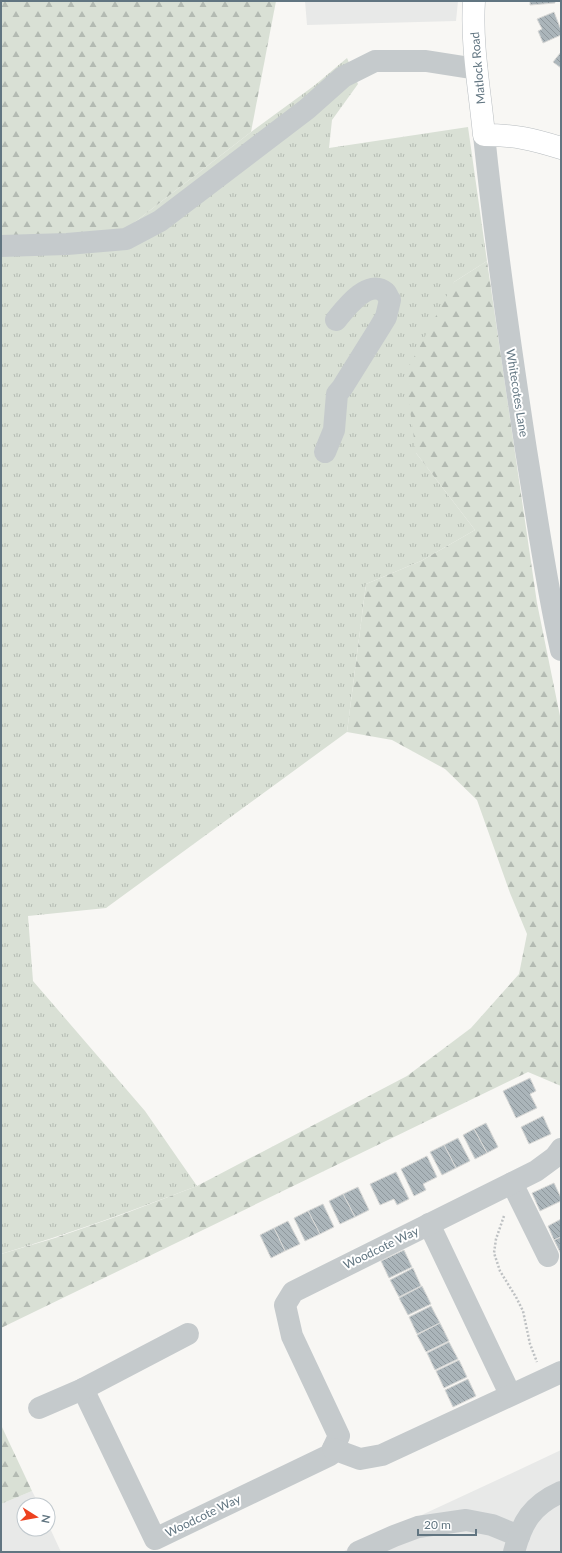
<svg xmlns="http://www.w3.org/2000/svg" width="562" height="1553" font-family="Lato,sans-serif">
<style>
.built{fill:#e8e9e8}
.grass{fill:url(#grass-tufts)}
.forest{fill:url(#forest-firs)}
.building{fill:url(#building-back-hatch);stroke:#d9d9d7}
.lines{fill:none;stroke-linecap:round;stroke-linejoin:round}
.major-casing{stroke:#b8bdc0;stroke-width:23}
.path{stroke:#bec1c3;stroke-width:2.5;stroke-dasharray:2 2;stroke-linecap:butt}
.minor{stroke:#c5cacc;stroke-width:22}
.major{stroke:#fff;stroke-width:22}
.labels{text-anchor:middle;stroke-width:4;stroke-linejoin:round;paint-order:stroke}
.street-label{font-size:12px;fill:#617581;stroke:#fff}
</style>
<defs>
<pattern id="grass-tufts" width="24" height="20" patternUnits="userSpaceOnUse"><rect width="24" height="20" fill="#d9e0d5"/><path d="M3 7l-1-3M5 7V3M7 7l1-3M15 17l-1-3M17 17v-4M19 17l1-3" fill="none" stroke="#b3bab2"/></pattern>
<pattern id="forest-firs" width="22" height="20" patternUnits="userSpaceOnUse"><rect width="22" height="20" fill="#d9e0d5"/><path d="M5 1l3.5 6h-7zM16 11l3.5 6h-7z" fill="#b3bab2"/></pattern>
<pattern id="building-back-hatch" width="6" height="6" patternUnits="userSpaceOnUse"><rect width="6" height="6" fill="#abb5ba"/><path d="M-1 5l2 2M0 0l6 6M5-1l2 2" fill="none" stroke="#8f989d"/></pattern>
</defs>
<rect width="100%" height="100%" fill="#f8f7f4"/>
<!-- built -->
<g class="built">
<polygon points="305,1 458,1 456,21 307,25"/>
<polygon points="561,1450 561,1552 342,1552 525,1467"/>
<polygon points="32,1491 39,1505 24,1505 24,1529 48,1529 48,1524 61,1552 1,1552 1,1504"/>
</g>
<!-- grass -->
<path class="grass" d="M347,58L358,84L332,120L329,148L468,127L487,261L454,282L416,453L475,530L421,561L366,584L347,732L106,908L28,916L33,981L145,1111L197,1186C132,1211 68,1234 1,1254V241L126,229L251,132L315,85Z"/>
<!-- forest -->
<g class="forest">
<polygon points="1,1 276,1 251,132 126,229 1,241"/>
<polygon points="487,261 537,603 561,721 561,1086 528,1072 1,1328 1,1254 55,1238 121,1215 197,1186 407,1076 471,1028 519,974 527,934 510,893 477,800 445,769 392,740 347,732 366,584 421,561 475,530 416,453 405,374 454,282"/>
<polygon points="1,1425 32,1491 1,1504"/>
</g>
<!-- building -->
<g class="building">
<polygon points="530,1 555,1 555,3 530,5"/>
<polygon points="554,12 561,30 561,35 543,43 538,31 542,29 537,19"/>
<polygon points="561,52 561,68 553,62"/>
<polygon points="530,1078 536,1091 530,1094 537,1108 516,1118 503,1091"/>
<polygon points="543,1116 551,1134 529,1144 521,1127"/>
<polygon points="486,1123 498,1147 487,1153 474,1129"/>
<polygon points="474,1129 487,1153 475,1159 463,1135"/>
<polygon points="458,1138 470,1161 456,1168 444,1145"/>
<polygon points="444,1145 456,1168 442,1175 430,1152"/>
<polygon points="427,1156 437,1177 423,1184 426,1190 414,1196 401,1169"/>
<polygon points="396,1172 409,1199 397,1205 394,1199 380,1205 370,1184"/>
<polygon points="554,1183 561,1198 561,1201 540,1211 532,1193"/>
<polygon points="358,1187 369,1210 355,1217 343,1194"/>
<polygon points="343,1194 355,1217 340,1224 329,1201"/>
<polygon points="323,1204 334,1227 320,1234 308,1211"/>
<polygon points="308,1211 320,1234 305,1241 294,1218"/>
<polygon points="561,1219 561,1237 554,1240 548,1226"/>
<polygon points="288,1221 300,1244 285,1251 274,1228"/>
<polygon points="274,1228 285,1251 271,1258 260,1235"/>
<polygon points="561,1237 561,1254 554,1240"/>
<polygon points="404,1250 412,1267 389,1278 381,1261"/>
<polygon points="413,1268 421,1286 399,1297 390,1280"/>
<polygon points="422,1286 431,1304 408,1315 399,1298"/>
<polygon points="431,1306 440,1323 417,1334 409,1317"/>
<polygon points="440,1323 449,1341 426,1352 417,1335"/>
<polygon points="449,1342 458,1359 435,1370 427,1353"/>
<polygon points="459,1360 467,1377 444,1388 436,1371"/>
<polygon points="468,1379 476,1396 453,1407 445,1390"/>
</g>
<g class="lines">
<defs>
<path id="major" d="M474,1C471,45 480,91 484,135C515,135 532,139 561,148"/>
</defs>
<!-- major casing -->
<use href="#major" class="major-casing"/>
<!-- path -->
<polyline class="path" points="504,1216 496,1239 494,1253 500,1271 516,1297 523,1311 530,1344 537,1362"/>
<!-- minor -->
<g class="minor">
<path d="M484,135C495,241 510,345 526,450C537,517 546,584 561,650"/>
<polyline points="1,246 67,244 126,239 160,221 307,109 343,77 375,61 426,61 477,69"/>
<path d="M325,452L334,430L337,394L342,388L380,327L386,317L390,300C388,298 387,293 385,292C368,278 345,309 336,320"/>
<polyline points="512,1183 548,1256"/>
<polyline points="429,1224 510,1394"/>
<polyline points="83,1389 155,1539 330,1455 339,1436 292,1336 285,1305 293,1292 536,1171 555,1157 561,1149"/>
<polyline points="39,1408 83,1389 188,1334"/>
<polyline points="333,1449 360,1459 382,1455 561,1372"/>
<polyline points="358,1552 394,1536 418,1527 466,1520 492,1525 519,1536"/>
<path d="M514,1552C522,1522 532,1505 561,1492"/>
</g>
<!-- major -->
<use href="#major" class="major"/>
</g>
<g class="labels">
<!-- street labels -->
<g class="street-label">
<text transform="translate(478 68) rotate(-95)" y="4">Matlock Road</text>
<text transform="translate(517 393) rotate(81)" y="4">Whitecotes Lane</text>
<text transform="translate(381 1248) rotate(-26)" y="4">Woodcote Way</text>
<text transform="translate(203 1516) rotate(-26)" y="4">Woodcote Way</text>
</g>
</g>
<!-- border -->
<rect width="562" height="1553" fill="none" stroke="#617581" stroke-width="4"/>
<!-- north arrow -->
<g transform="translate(36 1517) rotate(101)"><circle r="19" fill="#ffffff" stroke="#c0c8cd"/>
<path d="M0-3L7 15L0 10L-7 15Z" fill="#ed411f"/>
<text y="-6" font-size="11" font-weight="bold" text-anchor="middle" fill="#617581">N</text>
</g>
<!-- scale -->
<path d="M418 1529v6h58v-6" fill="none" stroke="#617581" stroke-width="2"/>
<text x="424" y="1529" font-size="12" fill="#617581" stroke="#ffffff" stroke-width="3" paint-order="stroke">20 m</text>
</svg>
